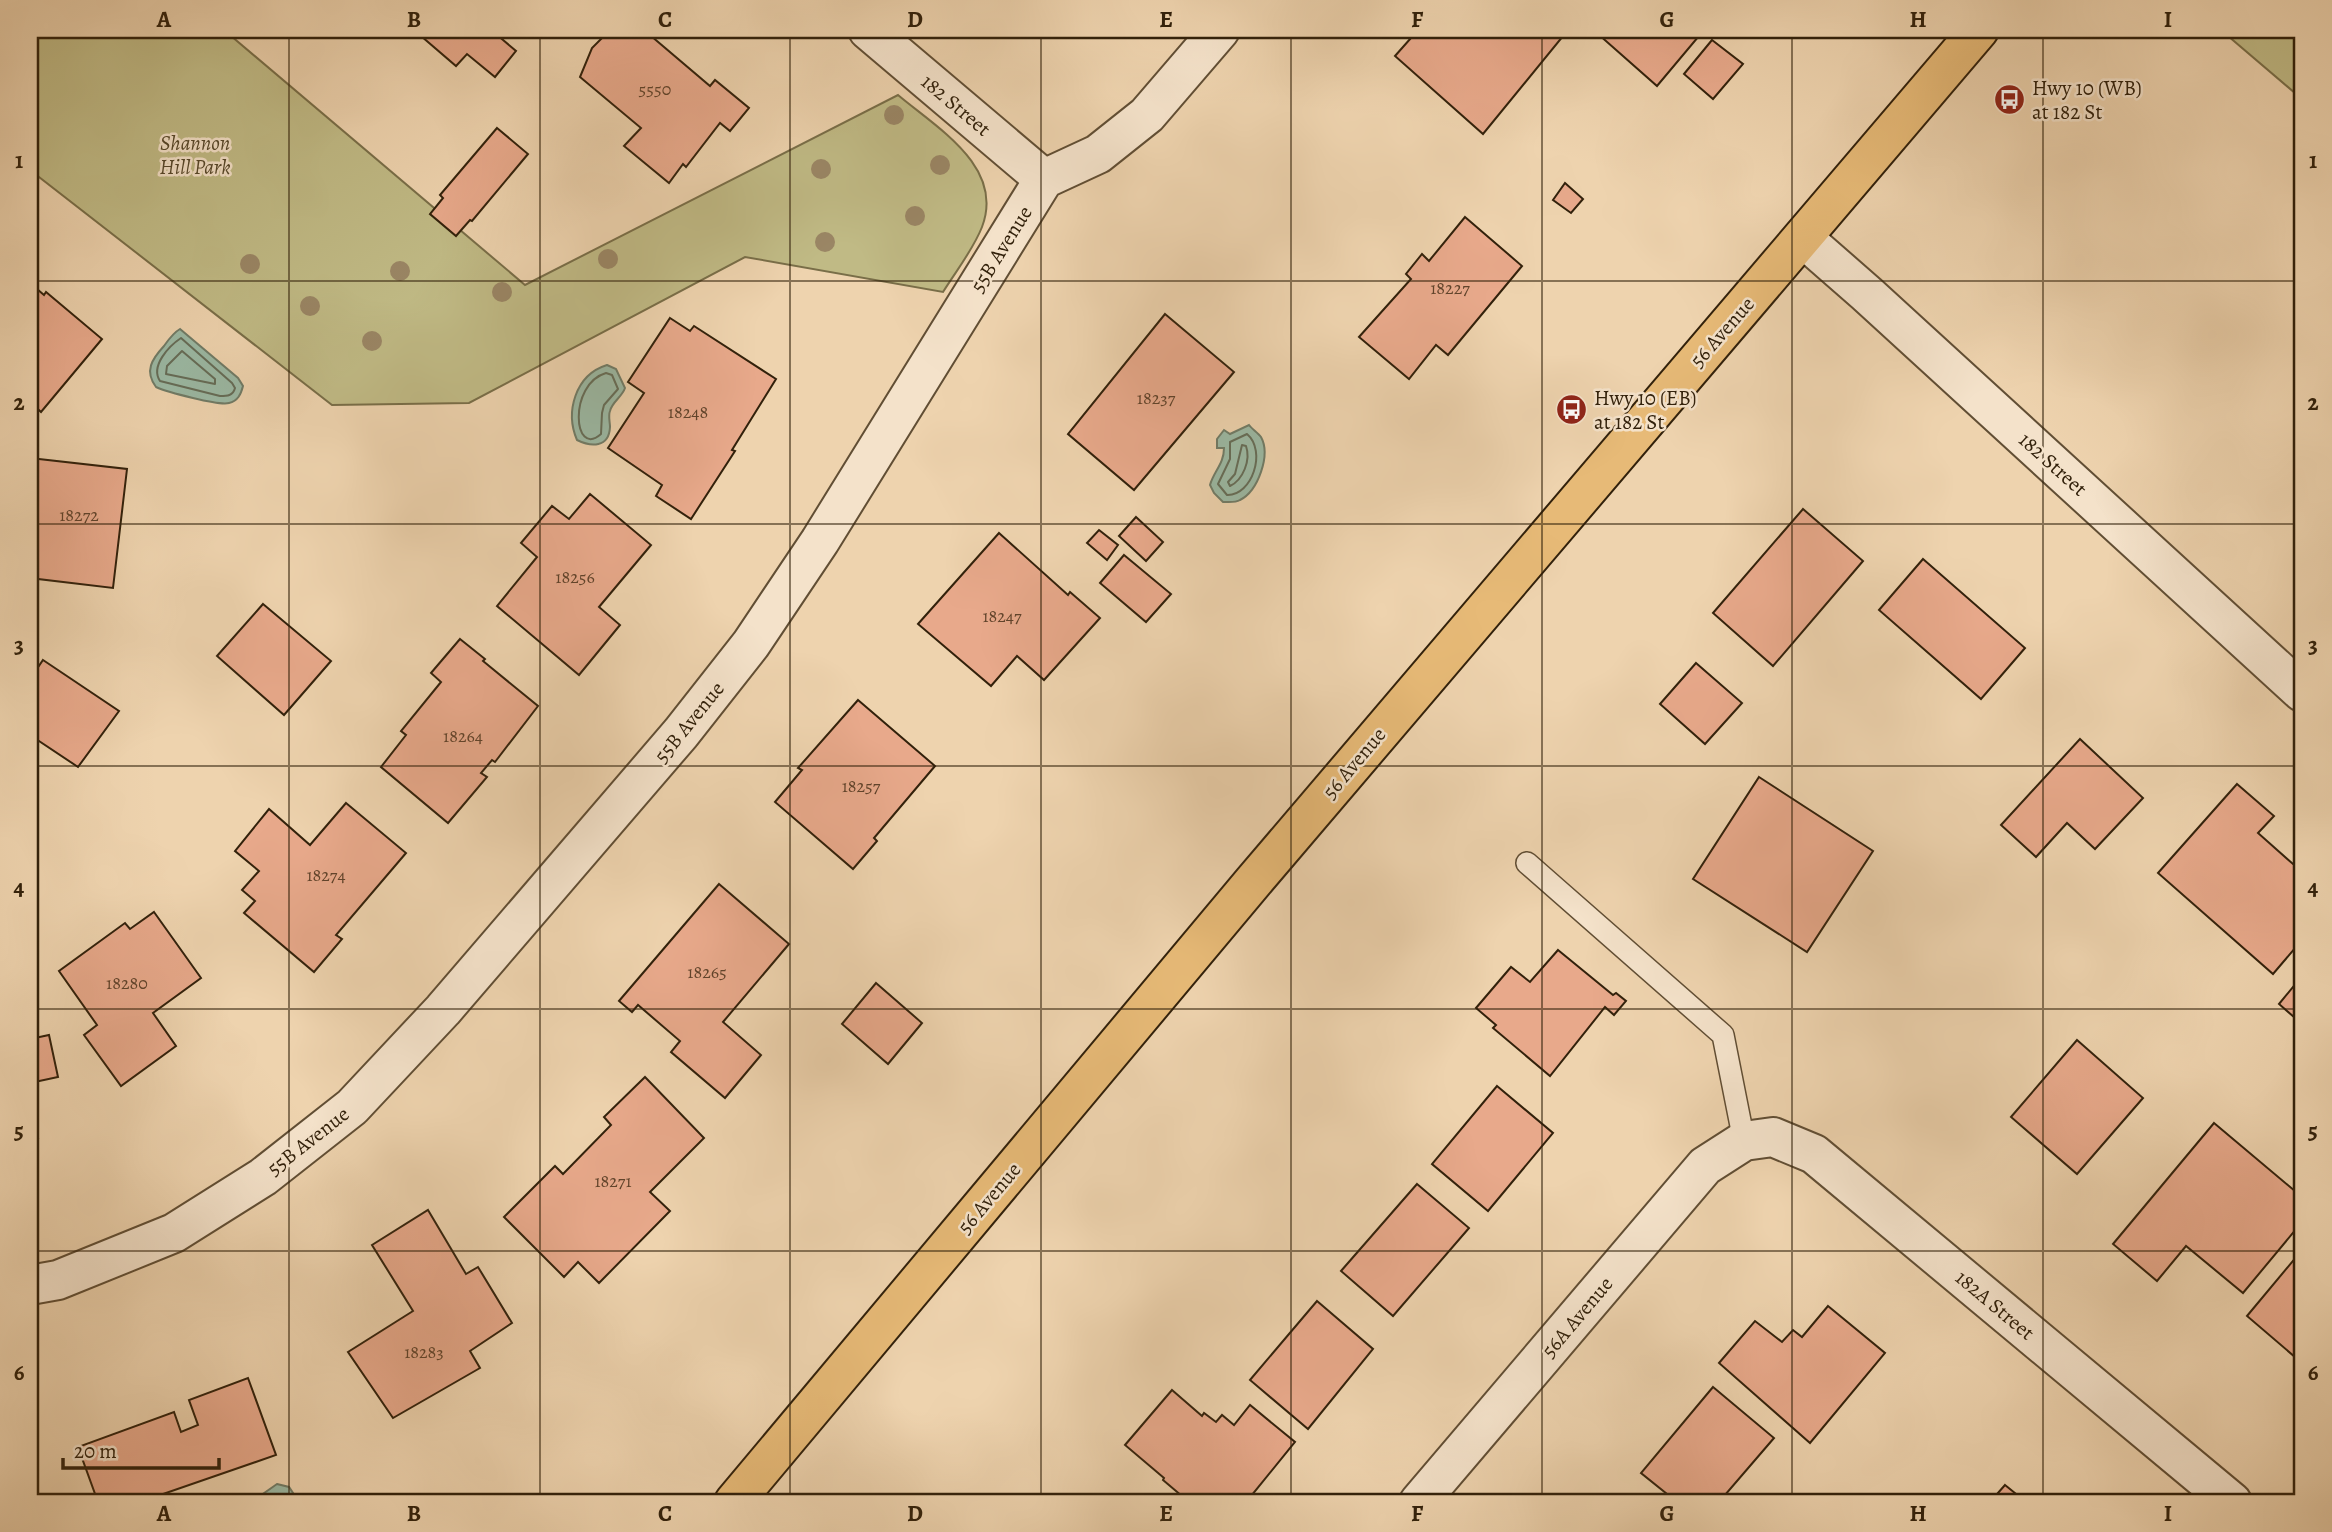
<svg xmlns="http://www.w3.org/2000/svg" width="2332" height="1532" font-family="Alegreya,serif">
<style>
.green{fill:#c0ba85;stroke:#796e48;stroke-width:2}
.water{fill:#9bb9a4;stroke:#717c67;stroke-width:2}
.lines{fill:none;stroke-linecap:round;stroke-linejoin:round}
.shore{stroke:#666d58;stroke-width:2}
.building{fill:#e8a98b;stroke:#32210b;stroke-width:2}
.service-casing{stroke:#614e34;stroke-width:24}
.minor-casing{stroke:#614e34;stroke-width:42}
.trunk-casing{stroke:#32210b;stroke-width:42}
.service{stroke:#f4e2ca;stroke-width:21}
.minor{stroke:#f4e2ca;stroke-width:38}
.trunk{stroke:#e7ba77;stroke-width:38}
.tree{fill:#9a8665}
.grid{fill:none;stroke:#32210b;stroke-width:2;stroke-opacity:0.55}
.labels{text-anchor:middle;stroke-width:5;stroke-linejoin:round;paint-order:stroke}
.number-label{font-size:18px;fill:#60432b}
.poi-label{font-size:21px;fill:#32210b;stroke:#f4e2ca;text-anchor:start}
.street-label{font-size:21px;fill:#32210b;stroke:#f4e2ca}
.park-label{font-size:21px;font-style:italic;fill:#56472a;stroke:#f4e2ca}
.neatline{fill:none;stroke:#32210b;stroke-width:2.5}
.grid-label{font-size:23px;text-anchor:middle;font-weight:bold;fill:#32210b}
</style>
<rect width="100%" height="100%" fill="#eed3ae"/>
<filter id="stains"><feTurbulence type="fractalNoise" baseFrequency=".00286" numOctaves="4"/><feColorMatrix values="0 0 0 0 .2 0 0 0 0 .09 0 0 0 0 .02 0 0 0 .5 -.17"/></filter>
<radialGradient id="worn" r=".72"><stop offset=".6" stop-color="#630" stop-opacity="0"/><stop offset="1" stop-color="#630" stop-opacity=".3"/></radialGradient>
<!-- green -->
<g class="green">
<path d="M30,30H224L525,285L898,95C937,128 1005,167 982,227C973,250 956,271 943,292L745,257L469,403L332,405L30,170Z"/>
<polygon points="2221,30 2302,30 2302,99"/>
</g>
<!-- water -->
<g class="water">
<path d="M180,329L238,378L243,386C241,394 238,401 229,403C219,406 167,392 156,387C144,371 152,359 164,346C169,339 173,333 180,329Z"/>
<path d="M607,365L616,369L625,388C622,397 612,402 610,411C608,416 610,422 610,427C609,448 591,447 577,440C565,412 575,375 607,365Z"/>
<path d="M1249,425C1252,429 1258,433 1261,437C1271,455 1258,491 1240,500C1235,503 1229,502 1223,502L1214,493L1210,485C1214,471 1224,464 1224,448H1217V439L1224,430L1230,434Z"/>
<polygon points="277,1484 289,1487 299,1502 256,1502 260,1496"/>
</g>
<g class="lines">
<!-- shore -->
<g class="shore">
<path d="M181,338L232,383L235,388C233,396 227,396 220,396L160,381C150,366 169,346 181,338Z"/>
<polygon points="182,351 215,379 215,384 166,374 167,366"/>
<path d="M606,373L612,375L618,389L604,405L602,413L601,434C573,459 568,384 606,373Z"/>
<path d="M1247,434C1267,451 1252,496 1227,495L1218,484L1230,459V442Z"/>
<path d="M1242,445L1246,446C1251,460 1243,480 1230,486L1228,482L1235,474Z"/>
</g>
</g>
<!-- building -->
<g class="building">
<polygon points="414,30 500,30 496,34 516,51 495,77 467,54 456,66"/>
<polygon points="610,30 644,30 710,86 715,80 749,108 730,131 720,123 686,167 683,164 669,183 624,146 641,128 580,77 592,48"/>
<polygon points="1418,30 1568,30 1483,134 1395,56"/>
<polygon points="1602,30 1704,30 1657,86 1598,34"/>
<polygon points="1712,40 1743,64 1713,99 1684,74"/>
<polygon points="497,128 528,154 472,221 470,220 456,236 430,214 443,198 440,195"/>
<polygon points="1565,183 1583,199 1571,213 1553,200"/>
<polygon points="1465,217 1522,266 1448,355 1436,345 1409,379 1359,337 1411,279 1406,274 1422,254 1429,261"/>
<polygon points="30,283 44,295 46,292 102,339 41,412 30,402"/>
<polygon points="1165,314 1234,372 1134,490 1068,434"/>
<polygon points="670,318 690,331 694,326 776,379 732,450 735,451 691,519 656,496 662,485 608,448 644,393 628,382"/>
<polygon points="30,458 127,469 113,588 30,578"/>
<polygon points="590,494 651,545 599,607 620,625 579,675 497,606 537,557 521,543 552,506 569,519"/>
<polygon points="1803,509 1863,561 1773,666 1713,613"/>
<polygon points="1136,517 1163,542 1146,561 1119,536"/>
<polygon points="1099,530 1118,545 1107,560 1087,543"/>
<polygon points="999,533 1068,595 1070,592 1100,618 1044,680 1017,656 991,686 918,624"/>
<polygon points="1124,555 1171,594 1146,622 1100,583"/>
<polygon points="1923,559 2025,648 1981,699 1879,610"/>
<polygon points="263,604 331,661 284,715 217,656"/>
<polygon points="460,639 485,659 483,661 538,706 495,762 492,760 481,773 487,777 448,823 381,767 406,735 401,731 441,682 431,673"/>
<polygon points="43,660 119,711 78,767 30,735 30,679"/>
<polygon points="1696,663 1742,703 1705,744 1660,704"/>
<polygon points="858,700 935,766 874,838 877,841 853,869 775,802 802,770 798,768"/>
<polygon points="2080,739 2143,798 2095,849 2067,823 2036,857 2001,825"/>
<polygon points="1759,777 1873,851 1807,952 1693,879"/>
<polygon points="2237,784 2274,816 2258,833 2293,864 2302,855 2302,940 2273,974 2158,873"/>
<polygon points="346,803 406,853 336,935 342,939 314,972 244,913 255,901 242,890 259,871 235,851 269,809 310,845"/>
<polygon points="719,884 789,944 723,1022 761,1055 725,1098 671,1052 680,1041 638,1005 632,1012 619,1001"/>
<polygon points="154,912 201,978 153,1013 176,1046 121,1086 84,1035 97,1025 59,971 125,923 130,929"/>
<polygon points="1558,950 1613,995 1616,993 1626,1001 1614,1015 1605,1007 1550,1076 1493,1028 1496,1025 1476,1008 1511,967 1530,982"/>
<polygon points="2302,976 2302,1024 2279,1004"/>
<polygon points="876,983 922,1023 888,1064 842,1024"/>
<polygon points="49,1035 58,1077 30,1083 30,1039"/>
<polygon points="2077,1040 2143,1098 2077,1174 2011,1117"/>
<polygon points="645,1077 704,1138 650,1192 670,1211 599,1283 578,1262 564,1277 504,1217 555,1166 563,1174 611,1125 604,1117"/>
<polygon points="1497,1086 1553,1133 1488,1211 1432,1164"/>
<polygon points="30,1103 38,1138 30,1140"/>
<polygon points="2214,1123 2302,1197 2302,1222 2243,1293 2186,1246 2157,1281 2113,1244"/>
<polygon points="1417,1184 1469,1228 1393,1316 1341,1271"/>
<polygon points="428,1210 466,1274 478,1267 512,1323 470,1351 480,1368 393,1418 348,1352 413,1311 372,1245"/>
<polygon points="2302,1250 2302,1363 2247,1316"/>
<polygon points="1317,1301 1373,1349 1308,1429 1250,1380"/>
<polygon points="1828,1306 1885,1353 1810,1443 1719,1363 1755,1321 1782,1342 1793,1330 1802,1337"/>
<polygon points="248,1378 276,1455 140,1502 98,1502 78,1447 174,1412 181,1432 198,1425 189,1400"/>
<polygon points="1713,1387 1774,1438 1719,1502 1691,1502 1688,1500 1685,1502 1677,1502 1641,1473"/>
<polygon points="1172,1390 1202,1416 1204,1413 1216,1422 1222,1415 1234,1425 1250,1405 1295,1442 1247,1501 1248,1502 1189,1502 1163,1480 1164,1478 1125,1445"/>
<polygon points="2005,1485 2026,1502 1990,1502"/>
</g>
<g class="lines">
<defs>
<polyline id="service" points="1527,863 1723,1035 1744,1141"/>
<g id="minor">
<polyline points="868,30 1044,179"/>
<polyline points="1803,238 1867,294 2302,692"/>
<polyline points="30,1285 58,1280 174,1233 263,1177 352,1107 443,1010 681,733 751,644 820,541 1044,179 1098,154 1147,115 1220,30"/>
<polyline points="1419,1502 1705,1166 1744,1141 1773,1137 1814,1154 2232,1502"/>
</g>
<polyline id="trunk" points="734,1502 1253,882 1979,30"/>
</defs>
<!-- service casing -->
<use href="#service" class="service-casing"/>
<!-- minor casing -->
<use href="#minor" class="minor-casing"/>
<!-- trunk casing -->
<use href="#trunk" class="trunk-casing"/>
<!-- service -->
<use href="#service" class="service"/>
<!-- minor -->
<use href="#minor" class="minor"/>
<!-- trunk -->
<use href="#trunk" class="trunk"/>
</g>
<!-- trees -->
<g class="tree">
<circle cx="894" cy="115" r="10"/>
<circle cx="940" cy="165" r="10"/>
<circle cx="821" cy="169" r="10"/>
<circle cx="915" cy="216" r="10"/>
<circle cx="825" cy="242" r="10"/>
<circle cx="608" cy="259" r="10"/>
<circle cx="250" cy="264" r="10"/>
<circle cx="400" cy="271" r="10"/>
<circle cx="502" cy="292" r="10"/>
<circle cx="310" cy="306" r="10"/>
<circle cx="372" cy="341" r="10"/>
</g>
<!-- grid -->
<path class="grid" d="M289,30V1502M540,30V1502M790,30V1502M1041,30V1502M1291,30V1502M1542,30V1502M1792,30V1502M2043,30V1502M30,281H2302M30,524H2302M30,766H2302M30,1009H2302M30,1251H2302"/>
<!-- icons -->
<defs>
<symbol id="bus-disc" viewBox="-11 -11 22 22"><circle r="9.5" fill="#8f2418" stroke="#f4e2ca"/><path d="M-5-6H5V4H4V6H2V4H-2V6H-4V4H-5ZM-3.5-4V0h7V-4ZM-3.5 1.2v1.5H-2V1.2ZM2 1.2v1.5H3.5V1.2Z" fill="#fff"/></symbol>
</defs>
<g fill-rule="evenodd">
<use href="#bus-disc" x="1992" y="82" width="35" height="35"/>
<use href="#bus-disc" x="1554" y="392" width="35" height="35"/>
</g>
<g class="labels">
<!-- number labels -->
<g class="number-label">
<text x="655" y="95">5550</text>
<text x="1450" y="294">18227</text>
<text x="1156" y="404">18237</text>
<text x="688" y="418">18248</text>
<text x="79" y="521">18272</text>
<text x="575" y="583">18256</text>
<text x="1002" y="622">18247</text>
<text x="463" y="742">18264</text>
<text x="861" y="792">18257</text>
<text x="326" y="881">18274</text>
<text x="707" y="978">18265</text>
<text x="127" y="989">18280</text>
<text x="613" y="1187">18271</text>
<text x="424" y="1358">18283</text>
</g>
<!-- poi labels -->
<g class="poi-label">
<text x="2032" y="95">Hwy 10 (WB)<tspan x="2032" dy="24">at 182 St</tspan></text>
<text x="1594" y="405">Hwy 10 (EB)<tspan x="1594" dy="24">at 182 St</tspan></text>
</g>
<!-- street labels -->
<g class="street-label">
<text transform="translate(956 105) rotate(40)" y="7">182 Street</text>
<text transform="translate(1001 249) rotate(-58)" y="7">55B Avenue</text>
<text transform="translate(1722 332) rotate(-49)" y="7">56 Avenue</text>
<text transform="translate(2053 464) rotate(42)" y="7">182 Street</text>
<text transform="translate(689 722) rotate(-51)" y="7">55B Avenue</text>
<text transform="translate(1354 763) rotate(-50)" y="7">56 Avenue</text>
<text transform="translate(308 1141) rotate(-38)" y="7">55B Avenue</text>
<text transform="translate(989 1198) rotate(-50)" y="7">56 Avenue</text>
<text transform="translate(1995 1305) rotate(40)" y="7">182A Street</text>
<text transform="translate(1577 1317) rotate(-50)" y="7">56A Avenue</text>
</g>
<!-- park labels -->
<g class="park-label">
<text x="195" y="150">Shannon<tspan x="195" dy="24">Hill Park</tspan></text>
</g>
</g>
<!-- margin -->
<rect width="2332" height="1532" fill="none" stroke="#eed3ae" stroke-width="77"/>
<!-- scale -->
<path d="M63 1458v10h156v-10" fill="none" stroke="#32210b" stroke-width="3.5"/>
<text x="74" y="1458" font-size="21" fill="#32210b" stroke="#f4e2ca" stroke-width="5" paint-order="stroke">20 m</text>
<rect x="38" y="38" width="2256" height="1456" class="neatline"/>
<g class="grid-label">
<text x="164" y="27">A</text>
<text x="414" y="27">B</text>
<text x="665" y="27">C</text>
<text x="915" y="27">D</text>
<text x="1166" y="27">E</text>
<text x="1417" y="27">F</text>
<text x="1667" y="27">G</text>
<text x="1918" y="27">H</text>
<text x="2168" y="27">I</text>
<text x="19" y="168">1</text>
<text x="2313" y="168">1</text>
<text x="19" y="410">2</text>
<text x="2313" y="410">2</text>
<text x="19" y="653">3</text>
<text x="2313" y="653">3</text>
<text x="19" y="895">4</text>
<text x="2313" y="895">4</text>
<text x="19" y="1138">5</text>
<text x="2313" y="1138">5</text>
<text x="19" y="1380">6</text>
<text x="2313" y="1380">6</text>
<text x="164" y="1521">A</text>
<text x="414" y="1521">B</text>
<text x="665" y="1521">C</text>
<text x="915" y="1521">D</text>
<text x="1166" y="1521">E</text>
<text x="1417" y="1521">F</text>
<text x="1667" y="1521">G</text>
<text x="1918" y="1521">H</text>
<text x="2168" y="1521">I</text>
</g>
<rect width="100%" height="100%" filter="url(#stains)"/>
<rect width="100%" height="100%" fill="url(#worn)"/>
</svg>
